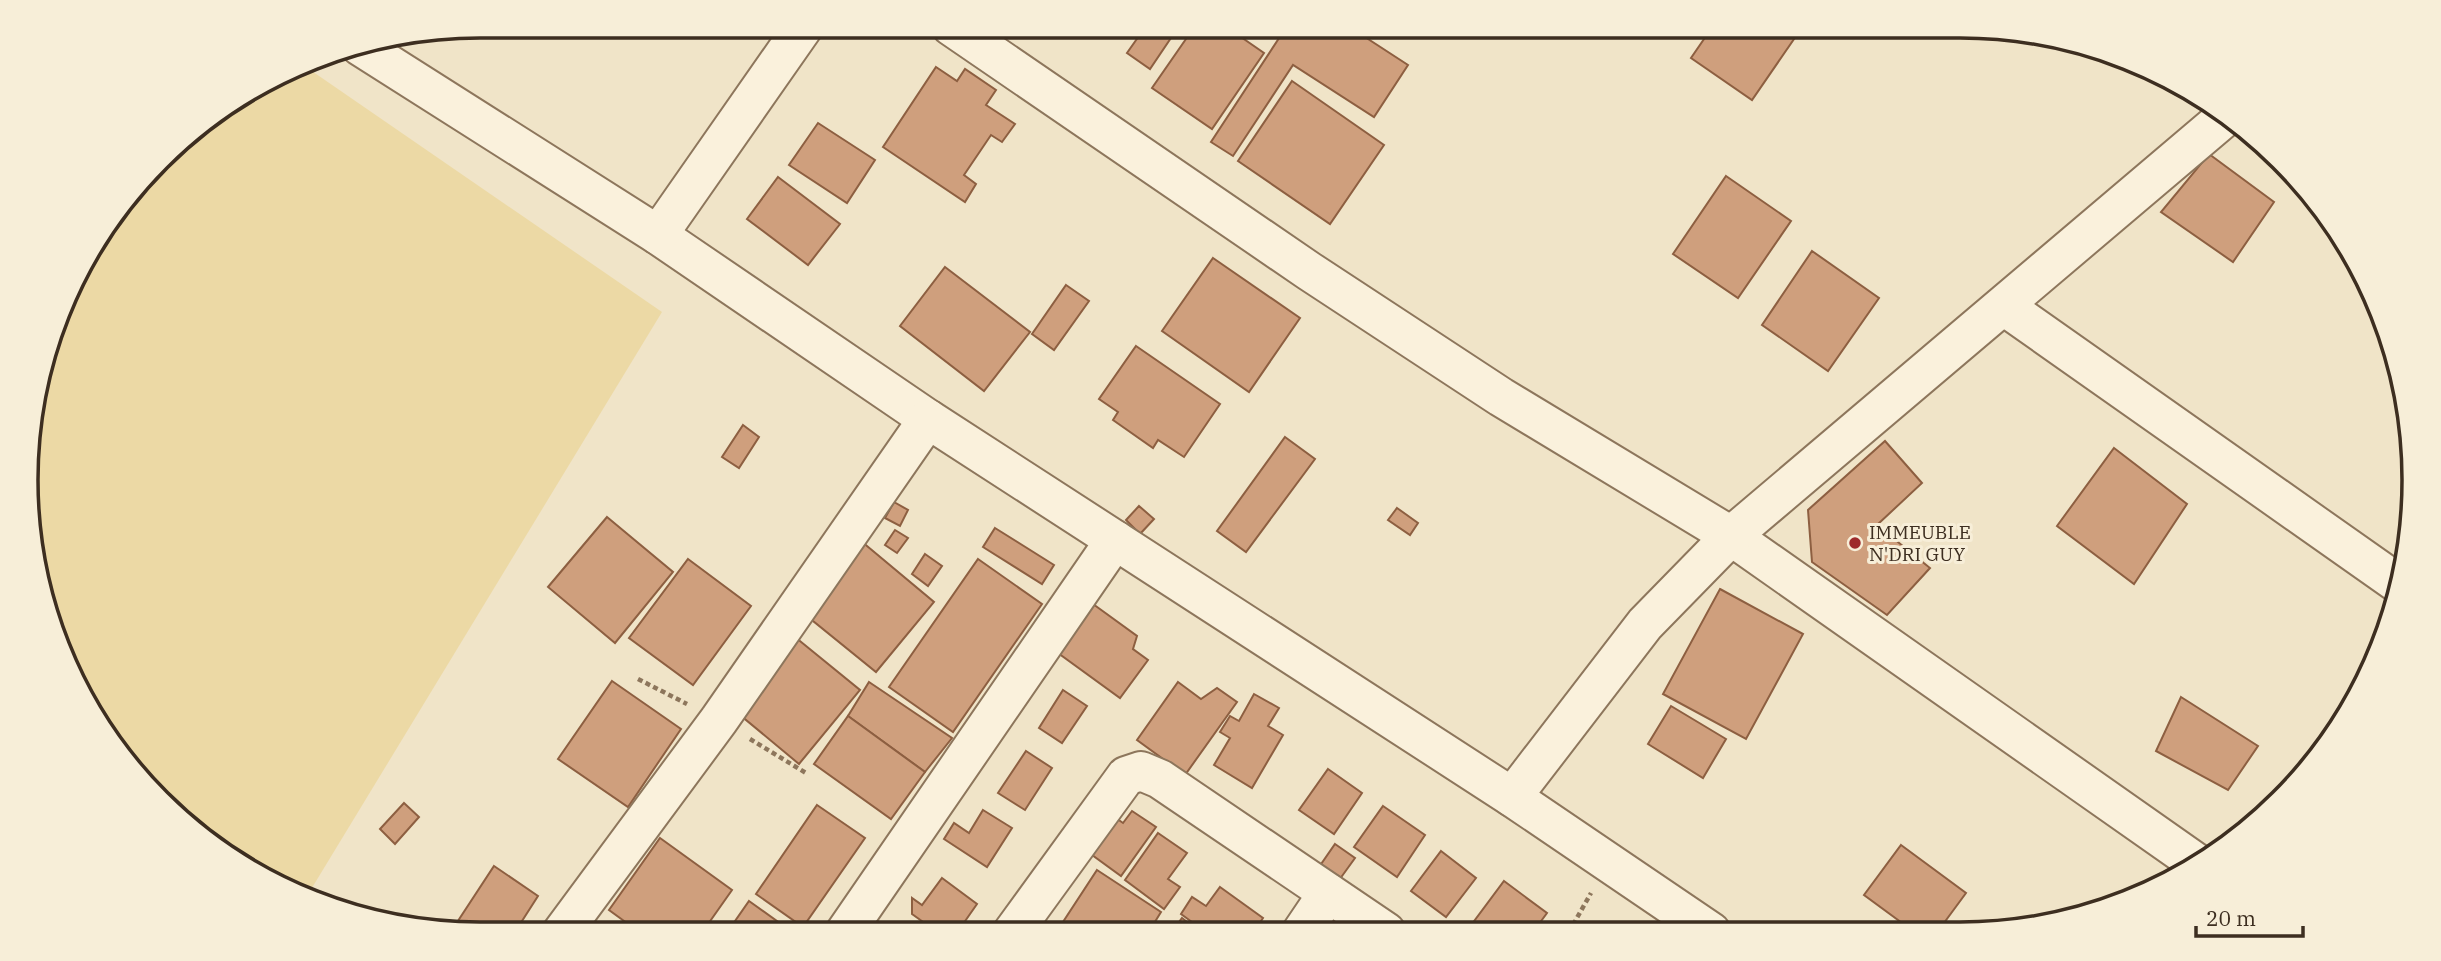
<svg xmlns="http://www.w3.org/2000/svg" width="2441" height="961" font-family="'IBM Plex Serif',serif">
<style>
.sand{fill:#ecd9a5}
.building{fill:#cf9f7d;stroke:#8d5f41;stroke-width:2}
.lines{fill:none;stroke-linecap:round;stroke-linejoin:round}
.street-casing{stroke:#8d765c;stroke-width:42}
.path{stroke:#8d765c;stroke-width:4.5;stroke-dasharray:5 3.5;stroke-linecap:butt}
.street{stroke:#faf1dc;stroke-width:38}
.poi-dot{fill:#9e2a2b;stroke:#f7eed8;stroke-width:2.5}
.labels{text-anchor:middle;stroke-width:6;stroke-linejoin:round;paint-order:stroke}
.poi-label{font-size:19px;fill:#3d2e20;stroke:#f7eed8;text-anchor:start}
.rim{fill:none;stroke:#3d2e20;stroke-width:3.5}
</style>
<rect width="100%" height="100%" fill="#f0e4c8"/>
<!-- sand -->
<polygon class="sand" points="306,67 662,312 307,896 204,841 87,708 35,569 30,421 87,254 181,139"/>
<!-- building -->
<g class="building">
<polygon points="1146,26 1179,26 1150,69 1127,53"/>
<polygon points="1195,26 1225,26 1264,53 1212,129 1152,88"/>
<polygon points="1287,26 1348,26 1408,65 1374,117 1293,65 1233,156 1211,142"/>
<polygon points="1713,26 1803,26 1752,100 1691,58"/>
<polygon points="936,67 957,81 965,69 996,90 986,105 1015,124 1002,142 991,135 964,175 976,184 965,202 883,147"/>
<polygon points="1292,81 1384,145 1330,224 1238,161"/>
<polygon points="818,123 875,160 847,203 789,165"/>
<polygon points="2209,154 2274,202 2233,262 2161,212"/>
<polygon points="1726,176 1791,221 1738,298 1673,254"/>
<polygon points="778,177 840,224 808,265 747,219"/>
<polygon points="1812,251 1879,298 1828,371 1762,325"/>
<polygon points="1213,258 1300,318 1249,392 1162,331"/>
<polygon points="945,267 1030,332 984,391 900,326"/>
<polygon points="1066,285 1089,301 1054,350 1032,334"/>
<polygon points="1136,346 1220,404 1184,457 1158,440 1153,448 1113,420 1118,412 1099,399"/>
<polygon points="743,425 759,437 739,468 722,457"/>
<polygon points="1285,437 1315,459 1246,552 1217,531"/>
<polygon points="1885,441 1922,483 1877,525 1930,568 1887,615 1812,562 1808,510"/>
<polygon points="2114,448 2187,504 2134,584 2057,526"/>
<polygon points="894,502 908,510 900,526 885,518"/>
<polygon points="1139,506 1154,519 1140,534 1126,520"/>
<polygon points="1397,508 1418,523 1410,535 1388,520"/>
<polygon points="607,517 673,572 615,643 548,587"/>
<polygon points="995,528 1054,565 1042,584 983,547"/>
<polygon points="895,530 908,538 897,553 885,545"/>
<polygon points="861,541 934,602 876,672 802,612"/>
<polygon points="925,554 942,566 928,586 912,574"/>
<polygon points="688,559 751,606 693,685 629,638"/>
<polygon points="978,559 1042,604 953,732 889,687"/>
<polygon points="1720,589 1803,634 1746,739 1663,694"/>
<polygon points="1093,604 1137,636 1133,649 1148,660 1120,698 1058,653"/>
<polygon points="795,637 860,690 799,764 734,710"/>
<polygon points="612,681 681,729 628,807 558,759"/>
<polygon points="869,682 952,738 925,772 848,716"/>
<polygon points="1178,682 1201,699 1217,688 1237,702 1185,775 1137,740"/>
<polygon points="1063,690 1087,706 1062,743 1039,728"/>
<polygon points="1254,694 1279,708 1268,726 1283,735 1252,788 1214,765 1230,738 1220,732 1230,716 1239,721"/>
<polygon points="2181,697 2258,746 2228,790 2156,751"/>
<polygon points="1671,706 1726,739 1703,778 1648,744"/>
<polygon points="848,716 925,772 891,819 814,764"/>
<polygon points="1026,751 1052,768 1025,810 998,793"/>
<polygon points="1328,769 1362,793 1334,834 1299,810"/>
<polygon points="404,803 419,817 395,844 380,829"/>
<polygon points="817,805 865,838 803,927 756,894"/>
<polygon points="1383,806 1425,835 1397,877 1354,847"/>
<polygon points="983,810 1012,828 987,867 944,839 954,823 969,833"/>
<polygon points="1132,811 1156,827 1121,876 1088,852 1113,816 1123,823"/>
<polygon points="1158,833 1187,853 1168,879 1180,887 1164,909 1125,880"/>
<polygon points="660,838 732,890 701,934 642,934 609,910"/>
<polygon points="1335,844 1355,858 1337,883 1317,870"/>
<polygon points="1901,845 1966,893 1938,931 1913,931 1864,895"/>
<polygon points="1441,851 1476,878 1446,917 1411,891"/>
<polygon points="494,866 538,896 513,935 480,935 452,930"/>
<polygon points="1097,870 1161,912 1148,933 1073,933 1061,925"/>
<polygon points="942,878 977,904 956,934 940,934 912,914 912,898 922,905"/>
<polygon points="1504,881 1547,913 1533,932 1466,932"/>
<polygon points="1220,887 1263,918 1253,933 1207,933 1181,914 1192,897 1206,906"/>
<polygon points="749,901 795,934 726,934"/>
<polygon points="1182,918 1201,933 1171,933"/>
</g>
<g class="lines">
<defs>
<g id="street">
<polyline points="951,26 1309,271 1501,397 1731,536 2198,864"/>
<polyline points="360,46 658,235 928,419"/>
<polyline points="658,235 804,26"/>
<polyline points="2004,306 2396,582"/>
<polyline points="1512,797 1645,624 1731,536 2224,118"/>
<polyline points="1012,933 1126,776 1141,771 1160,779 1386,932"/>
<polyline points="1301,933 1328,893"/>
<polyline points="844,934 1115,540"/>
<polyline points="560,935 719,720 928,419 1512,797 1711,932"/>
</g>
</defs>
<!-- street casing -->
<use href="#street" class="street-casing"/>
<!-- path -->
<g class="path">
<polyline points="638,679 687,704"/>
<polyline points="750,739 806,773"/>
<polyline points="1569,932 1591,893"/>
</g>
<!-- street -->
<use href="#street" class="street"/>
</g>
<!-- markers -->
<circle class="poi-dot" cx="1855" cy="543" r="7"/>
<g class="labels">
<!-- poi labels -->
<g class="poi-label">
<text x="1869" y="539">IMMEUBLE<tspan x="1869" dy="22">N'DRI GUY</tspan></text>
</g>
</g>
<!-- crop -->
<path d="M0 0H2441V961H0ZM480 38H1960A442 442 0 0 1 2402 480V480A442 442 0 0 1 1960 922H480A442 442 0 0 1 38 480V480A442 442 0 0 1 480 38Z" fill="#f7eed8" fill-rule="evenodd"/>
<path class="rim" d="M480 38H1960A442 442 0 0 1 2402 480V480A442 442 0 0 1 1960 922H480A442 442 0 0 1 38 480V480A442 442 0 0 1 480 38Z"/>
<!-- scale -->
<path d="M2196 926v10h107v-10" fill="none" stroke="#3d2e20" stroke-width="3.5"/>
<text x="2206" y="926" font-size="21" fill="#3d2e20" stroke="#f7eed8" stroke-width="5" paint-order="stroke">20 m</text>
</svg>
